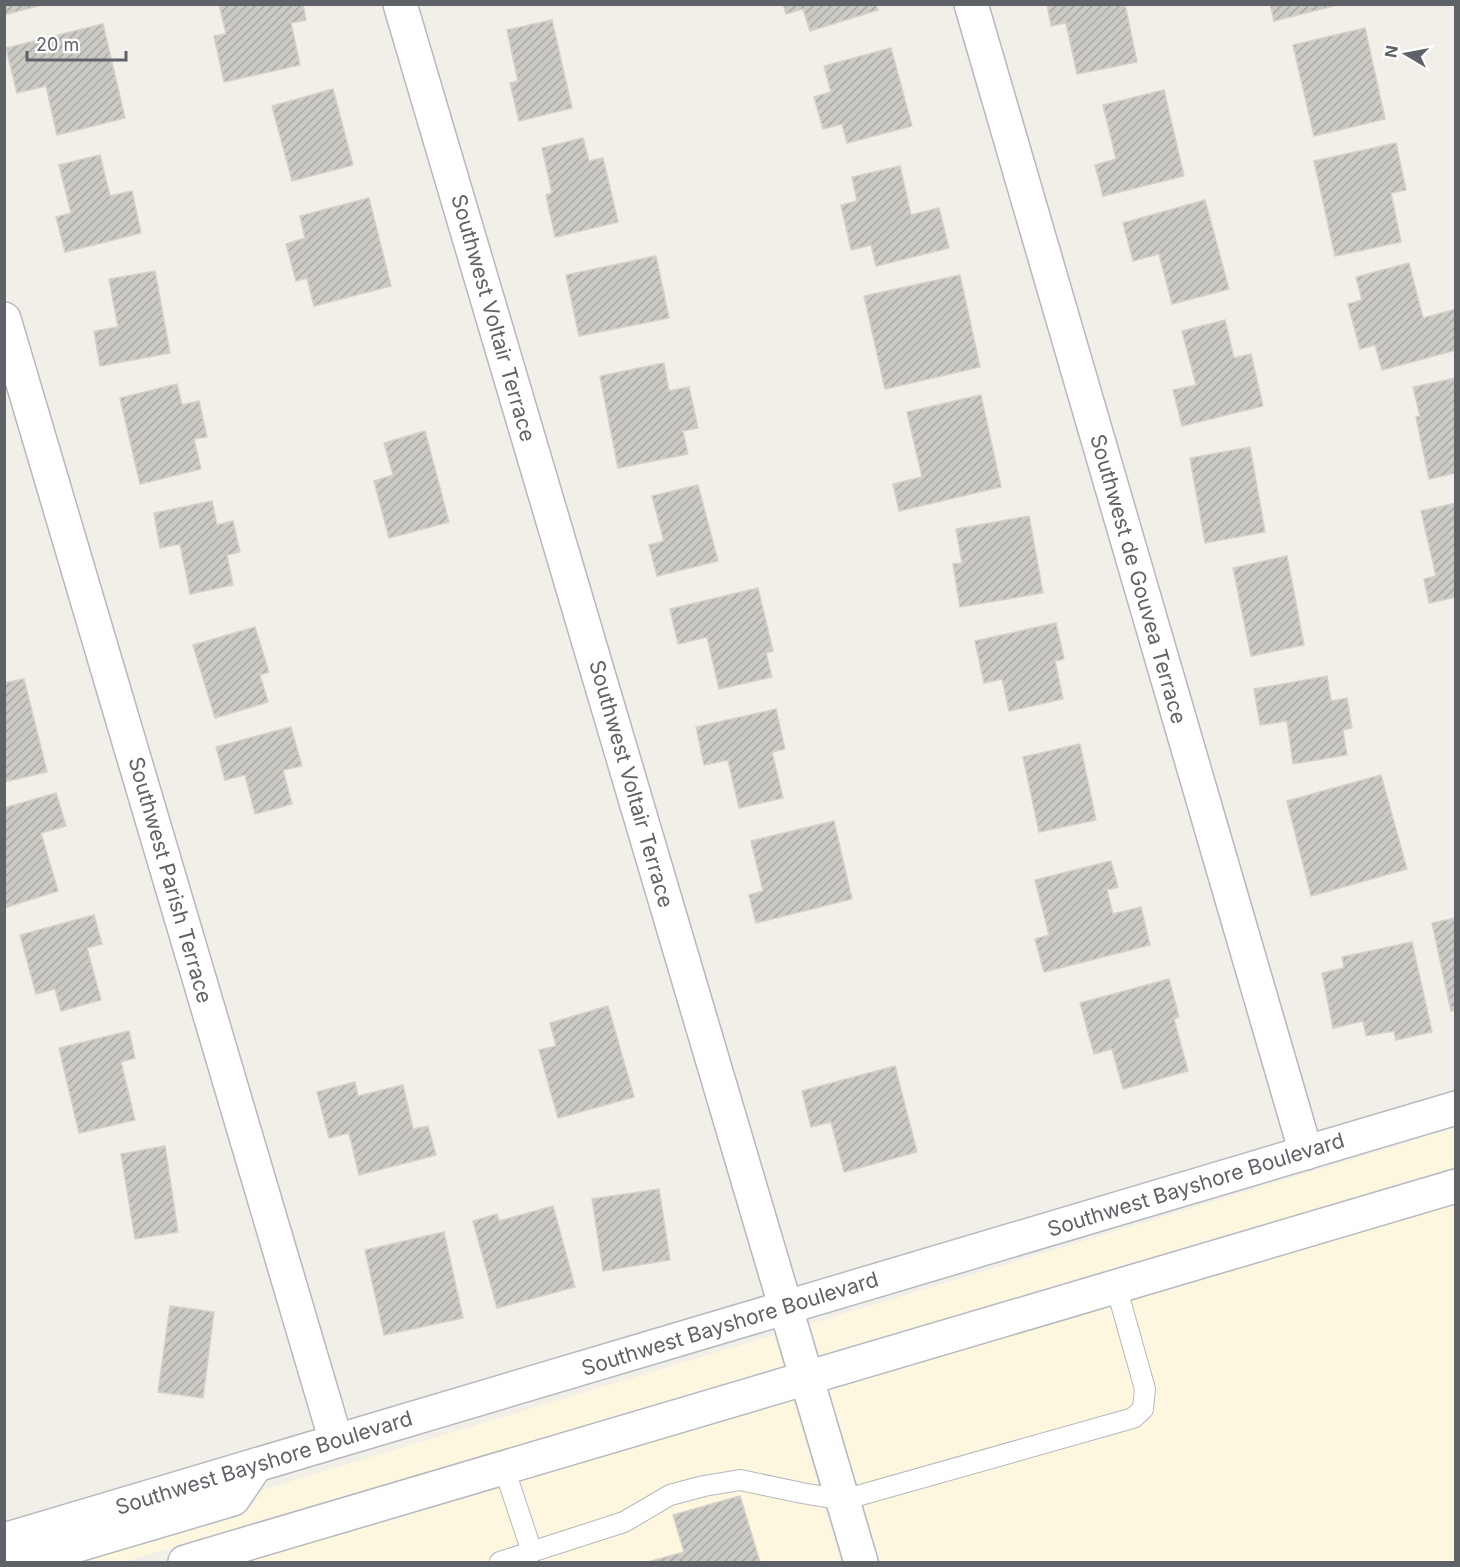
<svg xmlns="http://www.w3.org/2000/svg" width="1460" height="1567" font-family="Inter,sans-serif">
<style>
.commercial{fill:#fef7e0}
.building{fill:url(#building-hatch);stroke:#d6d1c6;stroke-width:1.5}
.lines{fill:none;stroke-linecap:round;stroke-linejoin:round}
.service-casing{stroke:#b5b8bc;stroke-width:22}
.minor-casing{stroke:#b5b8bc;stroke-width:36}
.secondary-casing{stroke:#b6babf;stroke-width:36}
.service{stroke:#fff;stroke-width:20}
.minor{stroke:#fff;stroke-width:33}
.secondary{stroke:#fff;stroke-width:33}
.labels{text-anchor:middle;stroke-width:4.5;stroke-linejoin:round;paint-order:stroke}
.street-label{font-size:21px;fill:#5f6368;stroke:#fff}
</style>
<defs>
<pattern id="building-hatch" width="6" height="6" patternUnits="userSpaceOnUse" patternTransform="scale(1.5)"><rect width="6" height="6" fill="#cccac5"/><path d="M-1 1l2-2M0 6l6-6M5 7l2-2" fill="none" stroke="#a9a8a4"/></pattern>
</defs>
<rect width="100%" height="100%" fill="#f1efe8"/>
<!-- commercial -->
<g class="commercial">
<polygon points="1455,1128 1455,1167 819,1355 810,1324"/>
<polygon points="1455,1204 1455,1562 880,1562 829,1389"/>
<polygon points="774,1335 783,1366 124,1562 81,1562 240,1515 249,1508 262,1490"/>
<polygon points="793,1400 841,1562 247,1562"/>
</g>
<!-- building -->
<g class="building">
<polygon points="4,4 45,4 4,15"/>
<polygon points="219,4 303,4 306,20 291,23 300,65 224,82 214,36 226,34"/>
<polygon points="783,4 876,4 878,10 810,31 803,9 786,14"/>
<polygon points="1047,4 1125,4 1137,62 1077,74 1066,23 1051,26"/>
<polygon points="1270,4 1341,4 1274,21"/>
<polygon points="552,20 572,108 519,121 510,83 518,81 507,30"/>
<polygon points="103,24 125,118 57,135 46,86 17,93 6,48"/>
<polygon points="1365,28 1385,119 1314,136 1293,45"/>
<polygon points="891,48 912,126 847,143 842,124 823,129 814,97 831,92 824,66"/>
<polygon points="333,89 353,165 292,181 272,106"/>
<polygon points="1164,90 1184,176 1103,196 1095,165 1116,159 1103,105"/>
<polygon points="583,138 589,161 603,158 618,222 555,237 546,195 552,193 542,148"/>
<polygon points="1396,143 1406,190 1391,193 1401,242 1335,256 1314,161"/>
<polygon points="100,155 110,196 132,191 141,233 65,252 56,217 71,213 59,165"/>
<polygon points="900,166 911,215 939,208 949,248 876,266 871,245 851,250 841,205 857,201 852,177"/>
<polygon points="369,198 391,286 314,306 307,278 296,281 286,244 305,238 300,216"/>
<polygon points="1205,200 1229,289 1172,304 1159,254 1133,261 1123,223"/>
<polygon points="656,256 669,318 579,336 566,275"/>
<polygon points="1409,263 1423,318 1456,309 1456,350 1382,370 1375,345 1360,349 1348,304 1362,300 1356,277"/>
<polygon points="155,271 170,353 100,366 94,331 118,327 109,279"/>
<polygon points="960,275 980,367 885,389 864,296"/>
<polygon points="1225,320 1234,358 1251,354 1263,406 1182,426 1173,390 1196,385 1182,331"/>
<polygon points="664,363 669,391 689,387 698,428 683,431 688,454 618,468 600,376"/>
<polygon points="1456,378 1456,473 1429,479 1416,417 1420,416 1413,387"/>
<polygon points="177,384 182,405 199,401 207,437 194,439 201,469 140,484 120,398"/>
<polygon points="981,395 1001,487 899,511 893,484 922,477 907,412"/>
<polygon points="425,431 449,522 389,538 374,481 393,475 384,443"/>
<polygon points="1250,447 1265,532 1205,543 1190,458"/>
<polygon points="698,485 718,561 657,576 649,545 664,541 652,496"/>
<polygon points="212,501 217,525 233,521 240,552 227,555 233,585 190,594 180,544 160,548 154,513"/>
<polygon points="1456,503 1456,597 1429,603 1424,579 1436,576 1421,511"/>
<polygon points="1029,516 1043,593 960,607 953,564 962,563 956,529"/>
<polygon points="1287,556 1304,645 1251,656 1233,568"/>
<polygon points="758,588 773,651 766,653 772,677 719,689 707,637 678,644 670,609"/>
<polygon points="1056,623 1064,659 1055,661 1063,699 1009,711 1002,679 984,683 975,641"/>
<polygon points="255,627 269,672 260,675 268,702 215,718 193,645"/>
<polygon points="1327,676 1331,701 1347,698 1352,728 1343,730 1347,755 1293,764 1287,721 1260,725 1254,689"/>
<polygon points="24,679 47,772 4,782 4,683"/>
<polygon points="776,709 785,749 772,752 783,798 739,808 728,760 704,765 696,727"/>
<polygon points="291,727 302,766 283,770 292,804 255,814 245,775 225,780 216,747"/>
<polygon points="1080,744 1096,820 1039,832 1023,757"/>
<polygon points="1381,775 1407,869 1311,896 1287,801"/>
<polygon points="56,793 66,826 41,833 58,891 4,908 4,808"/>
<polygon points="834,821 852,899 756,923 749,895 763,891 751,841"/>
<polygon points="1111,861 1118,887 1107,890 1113,914 1141,907 1150,945 1044,972 1035,939 1049,935 1035,880"/>
<polygon points="94,915 102,944 87,948 101,1000 61,1011 55,989 36,994 20,935"/>
<polygon points="1456,918 1456,1010 1451,1011 1432,923"/>
<polygon points="1412,942 1432,1032 1396,1040 1394,1031 1366,1036 1363,1021 1333,1028 1322,973 1344,968 1342,957"/>
<polygon points="1169,979 1179,1017 1174,1019 1188,1071 1123,1089 1112,1049 1094,1054 1080,1003"/>
<polygon points="608,1006 634,1097 558,1118 539,1050 556,1046 550,1023"/>
<polygon points="129,1031 135,1058 121,1062 135,1120 79,1133 59,1048"/>
<polygon points="895,1066 917,1152 844,1172 831,1122 811,1127 802,1091"/>
<polygon points="355,1082 358,1096 403,1085 413,1129 428,1126 436,1155 359,1175 349,1133 329,1138 317,1092"/>
<polygon points="165,1146 178,1232 135,1239 121,1154"/>
<polygon points="659,1189 670,1260 603,1271 592,1199"/>
<polygon points="553,1206 575,1287 497,1308 473,1221 497,1214 499,1221"/>
<polygon points="444,1232 463,1318 384,1335 365,1250"/>
<polygon points="170,1306 214,1312 203,1398 158,1392"/>
<polygon points="740,1496 760,1562 648,1562 684,1552 673,1515"/>
</g>
<g class="lines">
<defs>
<g id="service">
<polyline points="504,1468 532,1552"/>
<polyline points="500,1562 624,1522 670,1495 704,1486 740,1480 802,1493 843,1500 1133,1418 1143,1409 1145,1389 1116,1286"/>
</g>
<g id="minor">
<polyline points="400,4 861,1562"/>
<polyline points="971,4 1306,1153"/>
<polyline points="4,319 336,1441"/>
</g>
<g id="secondary">
<polyline points="4,1540 1456,1108"/>
<polyline points="20,1562 233,1499 256,1465"/>
<polyline points="185,1562 1456,1186"/>
</g>
</defs>
<!-- service casing -->
<use href="#service" class="service-casing"/>
<!-- minor casing -->
<use href="#minor" class="minor-casing"/>
<!-- secondary casing -->
<use href="#secondary" class="secondary-casing"/>
<!-- service -->
<use href="#service" class="service"/>
<!-- minor -->
<use href="#minor" class="minor"/>
<!-- secondary -->
<use href="#secondary" class="secondary"/>
</g>
<g class="labels">
<!-- street labels -->
<g class="street-label">
<text transform="translate(493 318) rotate(74)" y="7">Southwest Voltair Terrace</text>
<text transform="translate(1138 579) rotate(74)" y="7">Southwest de Gouvea Terrace</text>
<text transform="translate(631 784) rotate(74)" y="7">Southwest Voltair Terrace</text>
<text transform="translate(170 880) rotate(74)" y="7">Southwest Parish Terrace</text>
<text transform="translate(1196 1185) rotate(-17)" y="7">Southwest Bayshore Boulevard</text>
<text transform="translate(730 1324) rotate(-17)" y="7">Southwest Bayshore Boulevard</text>
<text transform="translate(264 1463) rotate(-17)" y="7">Southwest Bayshore Boulevard</text>
</g>
</g>
<!-- border -->
<rect width="1460" height="1567" fill="none" stroke="#5f6368" stroke-width="12"/>
<!-- north arrow -->
<g transform="translate(1406 54) rotate(280)" stroke="#ffffff" stroke-width="4.5" paint-order="stroke">
<path d="M0-4.5L10 22L0 15L-10 22Z" fill="#5f6368"/>
<text y="-9" font-size="16" font-weight="bold" text-anchor="middle" fill="#5f6368">N</text>
</g>
<!-- scale -->
<path d="M27 51v9h99v-9" fill="none" stroke="#5f6368" stroke-width="3"/>
<text x="36" y="51" font-size="18" fill="#5f6368" stroke="#ffffff" stroke-width="4.5" paint-order="stroke">20 m</text>
</svg>
